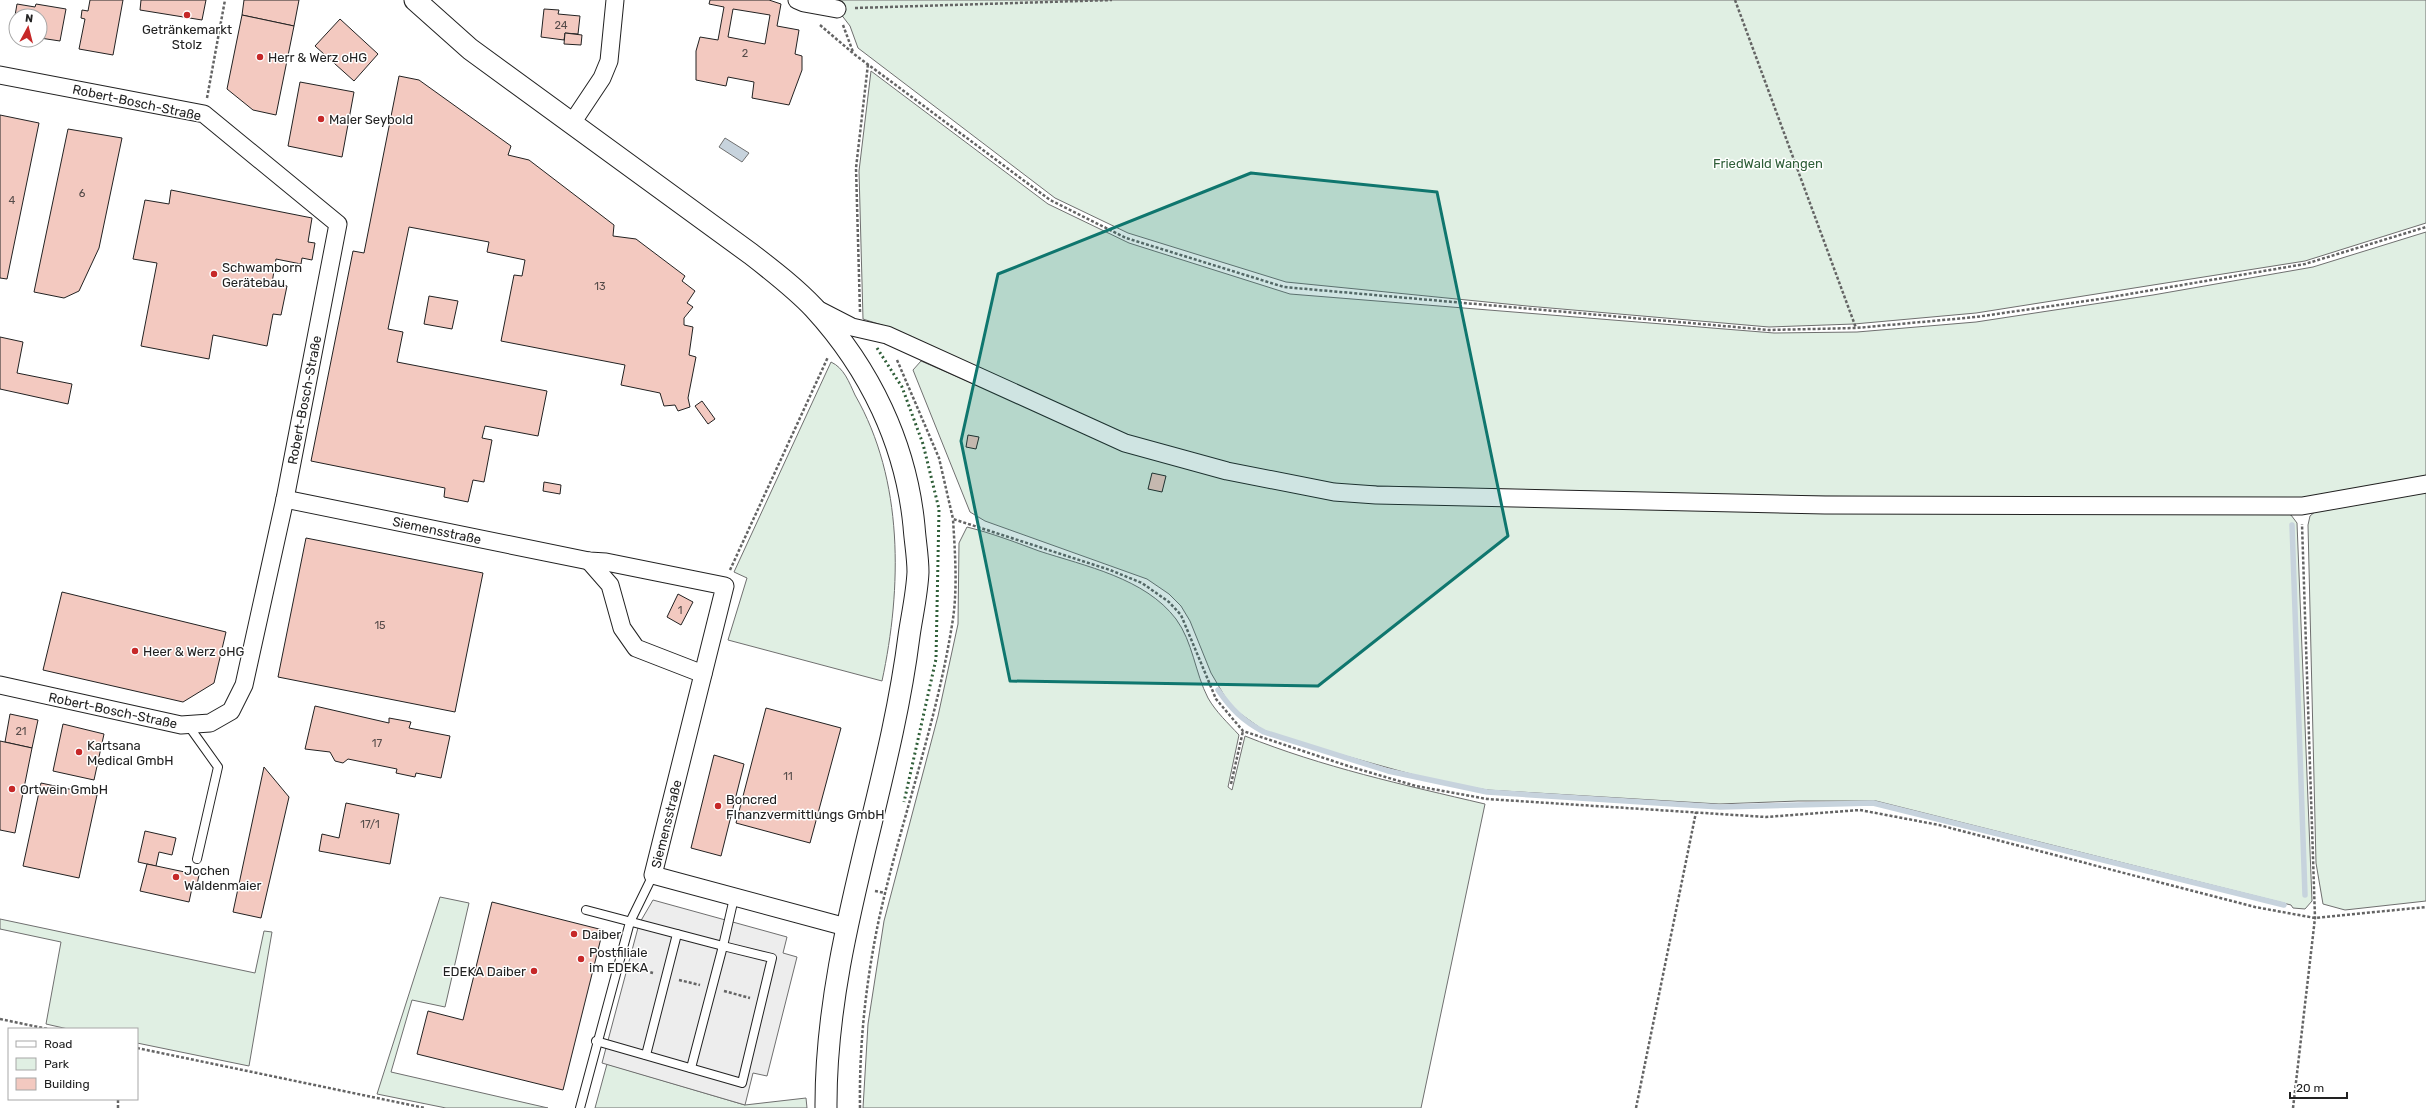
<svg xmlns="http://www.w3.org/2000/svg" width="2426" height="1108" font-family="Rubik,sans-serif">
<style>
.green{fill:#e0efe3;stroke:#6f6f6f}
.parking{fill:#ededed;stroke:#6f6f6f}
.water{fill:#c7d3dd;stroke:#6f6f6f}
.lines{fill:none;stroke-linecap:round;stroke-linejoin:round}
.stream{stroke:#c7d3dd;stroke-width:5.5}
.building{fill:#f3c9c0;stroke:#222;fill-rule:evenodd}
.service-casing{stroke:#222;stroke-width:10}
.minor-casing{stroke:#222;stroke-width:19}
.tertiary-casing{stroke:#222;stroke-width:23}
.path{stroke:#646464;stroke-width:2.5;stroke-dasharray:3 2;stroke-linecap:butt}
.service{stroke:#fff;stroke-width:8}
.minor{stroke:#fff;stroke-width:17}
.tertiary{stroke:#fff;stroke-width:21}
.hedge{stroke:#2f5e38;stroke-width:3;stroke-dasharray:2 3;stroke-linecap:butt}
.marked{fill:#0f766e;fill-opacity:0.2;stroke:#0f766e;stroke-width:3;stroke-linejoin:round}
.poi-dot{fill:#c62828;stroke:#fff;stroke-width:1.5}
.labels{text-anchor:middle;stroke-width:3;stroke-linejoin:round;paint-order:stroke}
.number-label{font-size:11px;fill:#564c4a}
.poi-label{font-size:13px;fill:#222;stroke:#fff;text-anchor:start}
.street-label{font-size:13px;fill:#222;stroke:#fff}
.park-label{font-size:13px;fill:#2f5e38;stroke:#fff}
</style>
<rect width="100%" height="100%" fill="#fff"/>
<!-- green -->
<g class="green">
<polygon points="839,0 2426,0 2426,223 2305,261 1976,313 1854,324 1769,327 1527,306 1286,282 1128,233 1055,198 858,48 850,26 837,9"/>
<polygon points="871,71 1048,204 1129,243 1290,294 1774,333 1857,332 1976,322 2153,295 2313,267 2426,232 2426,480 2296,499 1777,496 1333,485 1187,454 1131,436 1062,410 888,327 863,319 859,171"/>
<polygon points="921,361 1136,454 1329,496 2279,510 2291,515 2297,523 2312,901 2305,909 2293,908 2291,905 1876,801 1798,801 1719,804 1487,790 1436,781 1306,745 1263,730 1231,707 1211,673 1190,621 1181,606 1169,594 1147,579 985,521 970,512 913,370"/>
<path d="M831,362C844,368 849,382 855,395C904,480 902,588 882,681L728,640L747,578L734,572Z"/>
<polygon points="2426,490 2426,901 2345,910 2323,904 2316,863 2308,525 2310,516 2316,511"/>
<path d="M967,527C991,533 1015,542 1039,551C1085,566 1145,578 1176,619C1193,642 1195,673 1208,698C1216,712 1228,723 1239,735L1228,787L1232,790L1245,736C1322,767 1404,785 1485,804L1421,1108H863L868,1024L884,921L938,716L958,624L959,543Z"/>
<polygon points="440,897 469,903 445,1007 412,1000 391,1072 548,1108 446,1108 377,1094"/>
<polygon points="0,919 255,973 264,931 272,932 249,1066 137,1043 137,1029 68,1029 46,1024 61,942 0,929"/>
<polygon points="607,1064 745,1105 806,1098 807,1108 595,1108"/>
</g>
<!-- parking -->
<polygon class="parking" points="653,900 787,937 783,953 797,957 767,1076 753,1073 745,1105 602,1063 639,924"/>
<!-- water -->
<polygon class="water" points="725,138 749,153 742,162 719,147"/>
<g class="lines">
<!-- stream -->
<g class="stream">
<polyline points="2292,525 2305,895"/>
<path d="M1218,690C1231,709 1243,721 1264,732L1388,771L1487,792L1720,807L1873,803L2284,905"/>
</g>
</g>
<!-- building -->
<g class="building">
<polygon points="90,0 123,0 113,55 79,49 85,19 81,18 82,10 88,11"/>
<polygon points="141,0 206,0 202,20 140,10"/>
<polygon points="244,0 299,0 294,26 242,15"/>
<path d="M710,0H769L781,4L777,26L799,30L795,54L802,56V70L789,105L752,98L754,82L728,77L726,86L696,80V51L700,37L718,40L724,7L709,4ZM733,9L770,15L765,44L728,37Z"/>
<polygon points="17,4 35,7 36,4 66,9 60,41 40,38 40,16 16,16 16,33 12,33"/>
<polygon points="544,9 559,10 558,14 580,16 578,34 565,33 564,40 541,37"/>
<polygon points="242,15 294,26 276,115 253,110 227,89"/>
<polygon points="340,19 378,54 354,81 315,46"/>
<polygon points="565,33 582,35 581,45 564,44"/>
<polygon points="399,76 419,80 511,146 508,155 529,160 614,225 613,236 636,239 685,276 682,281 695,291 687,303 693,307 684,318 684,325 693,327 689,355 696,357 688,398 690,407 678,411 675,405 664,406 660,393 621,385 625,365 501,341 514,275 522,276 525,260 487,252 489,242 409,227 388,329 403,332 397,362 547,391 538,436 485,426 482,438 492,440 484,482 473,480 468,502 444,497 445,488 311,461 353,251 364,253"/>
<polygon points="300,82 354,92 342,157 288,146"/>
<polygon points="0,115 39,123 7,279 0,278"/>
<polygon points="68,129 122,138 99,248 79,291 64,298 34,292"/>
<polygon points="171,190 312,218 308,242 315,243 312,260 302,258 301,264 276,259 272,283 287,286 281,315 273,314 267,346 213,335 209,359 141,346 157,263 133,259 145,200 169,204"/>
<polygon points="429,296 458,301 452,329 424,324"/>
<polygon points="0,337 23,342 17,373 72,384 68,404 0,389"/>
<polygon points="702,401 715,419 708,424 695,406"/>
<polygon points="968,435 979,437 976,449 966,447"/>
<polygon points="1152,473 1166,476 1162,492 1148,489"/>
<polygon points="544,482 561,485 560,494 543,491"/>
<polygon points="306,538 483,573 455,712 278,677"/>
<polygon points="62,592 226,632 214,683 183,702 43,670"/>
<polygon points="678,594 693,602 681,625 667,617"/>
<polygon points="315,706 389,723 389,718 411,722 409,728 450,736 441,778 416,773 415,777 396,773 397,769 348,759 343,763 335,761 330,752 305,749"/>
<polygon points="766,708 841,728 810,843 736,823"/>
<polygon points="10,714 38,720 32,748 5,742"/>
<polygon points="63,724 104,734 94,780 53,771"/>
<polygon points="0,741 32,748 15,833 0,830"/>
<polygon points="714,755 744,764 721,856 691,848"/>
<polygon points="264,767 289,797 261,918 233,912"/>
<polygon points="41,783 97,795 79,878 23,866"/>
<polygon points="346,803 399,814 390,864 319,851 322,834 339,838"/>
<polygon points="145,831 176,838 172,855 159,852 156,866 138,862"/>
<polygon points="147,864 199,875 196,889 192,888 189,902 140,891"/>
<polygon points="492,902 603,930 563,1090 417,1054 428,1011 463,1020"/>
</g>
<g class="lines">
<defs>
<g id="service">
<polyline points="188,725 218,767 197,859"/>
<polyline points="586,910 723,946 691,1068"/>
<polyline points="596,1041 742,1083 772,958 723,946 734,898"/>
<polyline points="646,1055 677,934"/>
<polyline points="580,1108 630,922 653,875"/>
</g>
<g id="minor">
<polyline points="797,0 804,3 837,9"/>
<polyline points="0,75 204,114 338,224 285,499 244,685 231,711 210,723 181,725 0,685"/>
<polyline points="572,123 602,78 609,61 615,0"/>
<polyline points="817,309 852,327 887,335 1125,443 1227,471 1334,492 1376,495 1825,505 2302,506 2426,484"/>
<polyline points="285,499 589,561 606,562 725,586 653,875 846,927"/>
<polyline points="589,561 610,585 622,628 636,648 703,674"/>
</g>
<path id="tertiary" d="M415,0L470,49L751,254C773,271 795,288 814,308C870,369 906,444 914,526C915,541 918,557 918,572C917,594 912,615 909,636C889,795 825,946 826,1108"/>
</defs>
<!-- service casing -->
<use href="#service" class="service-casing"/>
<!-- minor casing -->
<use href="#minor" class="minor-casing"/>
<!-- tertiary casing -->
<use href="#tertiary" class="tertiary-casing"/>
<!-- path -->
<g class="path">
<polyline points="1735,0 1856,328"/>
<polyline points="855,8 1112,0"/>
<polyline points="820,25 854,54 1050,200 1126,238 1284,287 1769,330 1856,328 1976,317 2100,299 2305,264 2426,227"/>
<polyline points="843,25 853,52"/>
<polyline points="207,98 225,0"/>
<polyline points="860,312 856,168 868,64"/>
<polyline points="897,360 939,458 953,519 1110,570 1142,583 1169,602 1181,615 1216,699 1243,731 1348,766 1416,786 1487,799 1766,817 1860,810 1939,825 2255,907 2315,918 2426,907"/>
<polyline points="730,570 828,357"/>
<polyline points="1231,784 1243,731"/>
<polyline points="875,891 885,893"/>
<polyline points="631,967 653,973"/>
<polyline points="679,980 700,985"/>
<polyline points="724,991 750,998"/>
<polyline points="0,1019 48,1029"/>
<polyline points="137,1048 425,1108"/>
<polyline points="118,1108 118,1099"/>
<path d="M860,1108C859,1044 866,981 879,919C901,820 936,725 952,625C958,591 955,553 953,519"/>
<polyline points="1636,1108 1696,812"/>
<polyline points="2293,1108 2315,918 2302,524"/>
</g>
<!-- service -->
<use href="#service" class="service"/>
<!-- minor -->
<use href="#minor" class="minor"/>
<!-- tertiary -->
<use href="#tertiary" class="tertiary"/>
<!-- hedge -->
<polyline class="hedge" points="877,348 902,387 923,444 939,509 936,659 904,802"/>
</g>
<!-- marked area -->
<path class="marked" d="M1251,173L1437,192L1508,536L1318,686L1010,681L961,441L998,274Z"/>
<!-- markers -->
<g class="poi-dot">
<circle cx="187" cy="15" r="4"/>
<circle cx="260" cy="57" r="4"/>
<circle cx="321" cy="119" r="4"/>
<circle cx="214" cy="274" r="4"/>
<circle cx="135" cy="651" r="4"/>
<circle cx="79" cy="752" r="4"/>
<circle cx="12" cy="789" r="4"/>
<circle cx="718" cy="806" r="4"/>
<circle cx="176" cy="877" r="4"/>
<circle cx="574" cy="934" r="4"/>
<circle cx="581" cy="959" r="4"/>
<circle cx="534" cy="971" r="4"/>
</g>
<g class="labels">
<!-- number labels -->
<g class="number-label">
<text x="561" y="29">24</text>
<text x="745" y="57">2</text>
<text x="82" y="197">6</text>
<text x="12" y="204">4</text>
<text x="600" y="290">13</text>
<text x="680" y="614">1</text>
<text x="380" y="629">15</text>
<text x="21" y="735">21</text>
<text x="377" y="747">17</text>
<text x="788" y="780">11</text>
<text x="370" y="828">17/1</text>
</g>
<!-- poi labels -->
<g class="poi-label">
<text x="187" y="34" text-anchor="middle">Getränkemarkt<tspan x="187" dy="15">Stolz</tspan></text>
<text x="268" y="62">Herr &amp; Werz oHG</text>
<text x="329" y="124">Maler Seybold</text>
<text x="222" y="272">Schwamborn<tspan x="222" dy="15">Gerätebau</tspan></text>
<text x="143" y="656">Heer &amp; Werz oHG</text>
<text x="87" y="750">Kartsana<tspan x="87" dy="15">Medical GmbH</tspan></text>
<text x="20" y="794">Ortwein GmbH</text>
<text x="726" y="804">Boncred<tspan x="726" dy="15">FInanzvermittlungs GmbH</tspan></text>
<text x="184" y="875">Jochen<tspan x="184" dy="15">Waldenmaier</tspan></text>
<text x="582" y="939">Daiber</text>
<text x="589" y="957">Postfiliale<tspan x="589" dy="15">im EDEKA</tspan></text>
<text x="526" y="976" text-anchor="end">EDEKA Daiber</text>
</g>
<!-- street labels -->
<g class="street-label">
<text transform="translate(137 102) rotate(12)" y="5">Robert-Bosch-Straße</text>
<text transform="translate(304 400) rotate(-79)" y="5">Robert-Bosch-Straße</text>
<text transform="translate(437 530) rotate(12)" y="5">Siemensstraße</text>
<text transform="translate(113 710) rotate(12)" y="5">Robert-Bosch-Straße</text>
<text transform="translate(666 824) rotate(-76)" y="5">Siemensstraße</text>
</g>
<!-- park labels -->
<g class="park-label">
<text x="1768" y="168">FriedWald Wangen</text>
</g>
</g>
<!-- legend -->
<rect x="8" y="1028" width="130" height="72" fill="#ffffff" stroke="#a7a7a7"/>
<rect x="16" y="1041" width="20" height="6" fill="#ffffff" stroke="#a7a7a7"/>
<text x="44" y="1048" font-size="12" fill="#222222">Road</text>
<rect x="16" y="1058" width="20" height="12" fill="#e0efe3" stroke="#a7a7a7"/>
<text x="44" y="1068" font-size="12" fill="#222222">Park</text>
<rect x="16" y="1078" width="20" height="12" fill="#f3c9c0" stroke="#a7a7a7"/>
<text x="44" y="1088" font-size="12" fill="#222222">Building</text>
<!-- north arrow -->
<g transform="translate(28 28) rotate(7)"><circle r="19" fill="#ffffff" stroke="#a7a7a7"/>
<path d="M0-3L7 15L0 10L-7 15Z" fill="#c62828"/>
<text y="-6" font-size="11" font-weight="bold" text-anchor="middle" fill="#222222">N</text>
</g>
<!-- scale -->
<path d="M2290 1092v6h57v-6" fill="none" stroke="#222222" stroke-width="2"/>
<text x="2296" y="1092" font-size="12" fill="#222222" stroke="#ffffff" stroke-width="3" paint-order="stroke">20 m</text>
</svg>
